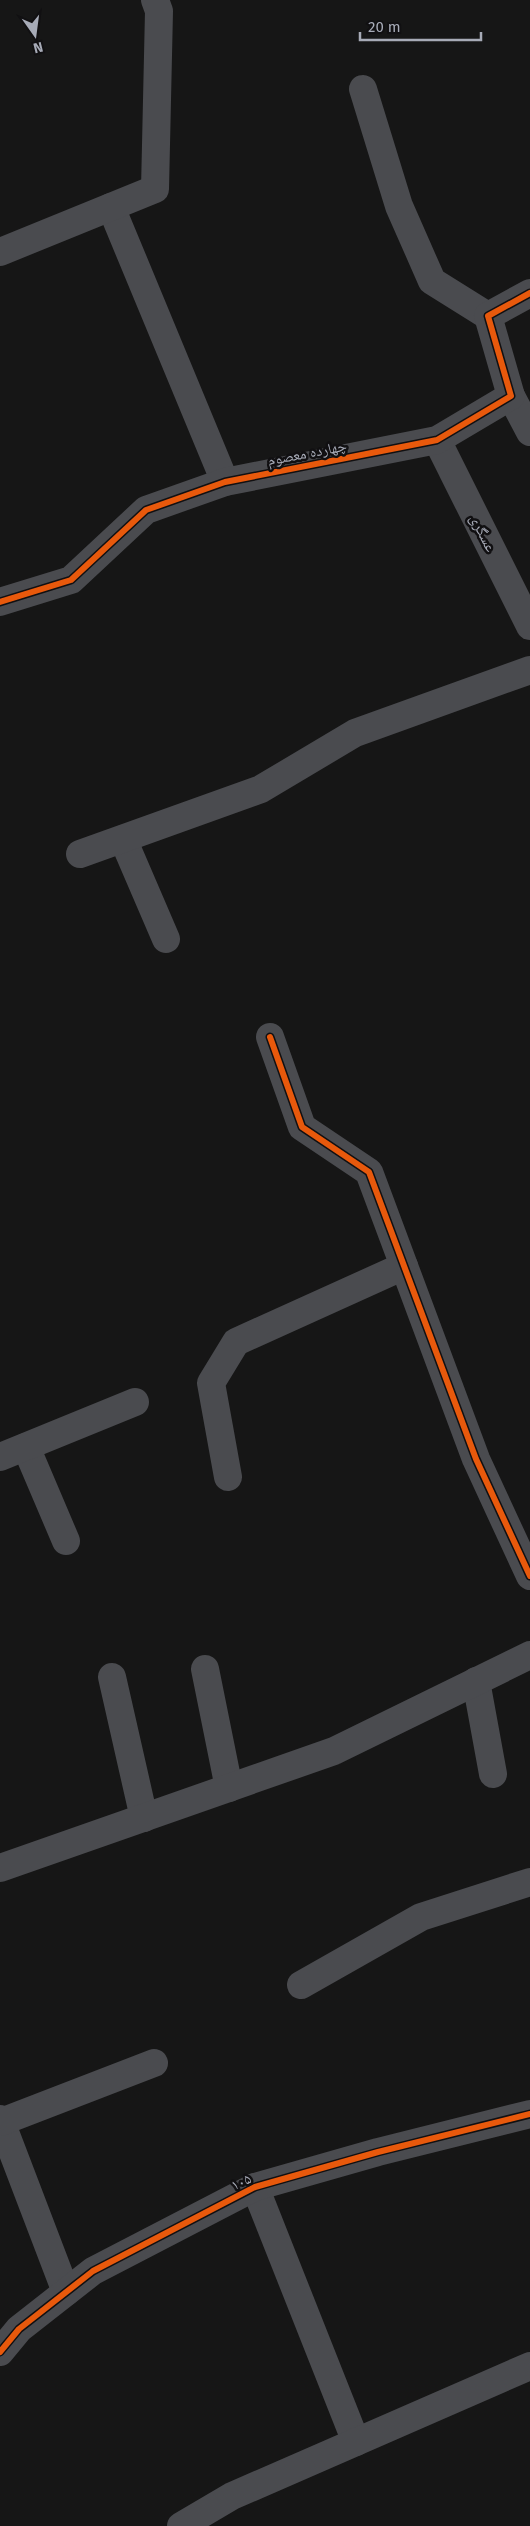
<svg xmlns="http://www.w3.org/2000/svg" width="530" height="2526" font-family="'Fira Sans','Noto Naskh Arabic',sans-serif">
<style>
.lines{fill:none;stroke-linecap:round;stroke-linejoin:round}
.minor{stroke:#4a4b4f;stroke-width:28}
.cycleway-casing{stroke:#111012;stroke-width:9}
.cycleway{stroke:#e8590c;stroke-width:6}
.labels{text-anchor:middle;stroke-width:5;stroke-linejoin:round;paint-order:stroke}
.street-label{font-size:15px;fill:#a7abb7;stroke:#111012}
</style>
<rect width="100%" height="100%" fill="#161616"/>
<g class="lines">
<!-- minor -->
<g class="minor">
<polyline points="363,89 399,206 432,281 488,316"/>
<polyline points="111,207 225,482"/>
<polyline points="0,252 155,189 159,11 155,0"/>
<polyline points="511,396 530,432"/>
<polyline points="437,440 530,626"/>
<polyline points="0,602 71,580 146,510 225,482 437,440 511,396 488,316 530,293"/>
<polyline points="123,839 166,939"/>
<polyline points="80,854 261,789 355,733 530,670"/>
<polyline points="270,1037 302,1127 369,1172 476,1459 530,1576"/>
<polyline points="26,1447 66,1541"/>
<polyline points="0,1457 135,1402"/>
<polyline points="228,1477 211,1383 236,1342 404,1266"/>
<polyline points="205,1669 229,1788"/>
<polyline points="112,1677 144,1818"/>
<polyline points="476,1681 493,1774"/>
<polyline points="0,1868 334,1751 530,1655"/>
<polyline points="301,1985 421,1917 530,1882"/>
<polyline points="0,2119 66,2292"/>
<polyline points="1,2122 154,2063"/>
<polyline points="255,2187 356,2442"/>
<polyline points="0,2352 19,2329 93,2271 255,2187 378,2152 530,2114"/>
<polyline points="181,2526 232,2496 530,2366"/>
</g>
<defs>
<g id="cycleway">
<polyline points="0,602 71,580 146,510 225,482 437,440 511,396 488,316 530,293"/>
<polyline points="270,1037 302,1127 369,1172 476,1459 530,1576"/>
<polyline points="0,2352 19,2329 93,2271 255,2187 378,2152 530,2114"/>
</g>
</defs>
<!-- cycleway casing -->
<use href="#cycleway" class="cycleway-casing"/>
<!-- cycleway -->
<use href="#cycleway" class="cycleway"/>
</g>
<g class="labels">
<!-- street labels -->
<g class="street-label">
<text transform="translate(307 453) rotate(-11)" y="5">چهارده معصوم</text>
<text transform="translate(483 533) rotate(63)" y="5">عسگری</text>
<text transform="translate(241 2182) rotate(-25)" y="5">۱۰۵</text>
</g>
</g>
<!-- north arrow -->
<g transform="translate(35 35) rotate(166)" stroke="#111012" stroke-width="4" paint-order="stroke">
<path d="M0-4L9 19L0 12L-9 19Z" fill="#a7abb7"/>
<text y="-8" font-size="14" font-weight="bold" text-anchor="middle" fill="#a7abb7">N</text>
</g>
<!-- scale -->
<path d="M360 32v8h121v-8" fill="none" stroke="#a7abb7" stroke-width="2.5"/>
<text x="368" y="32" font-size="15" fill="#a7abb7" stroke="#111012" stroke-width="4" paint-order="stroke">20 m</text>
</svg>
